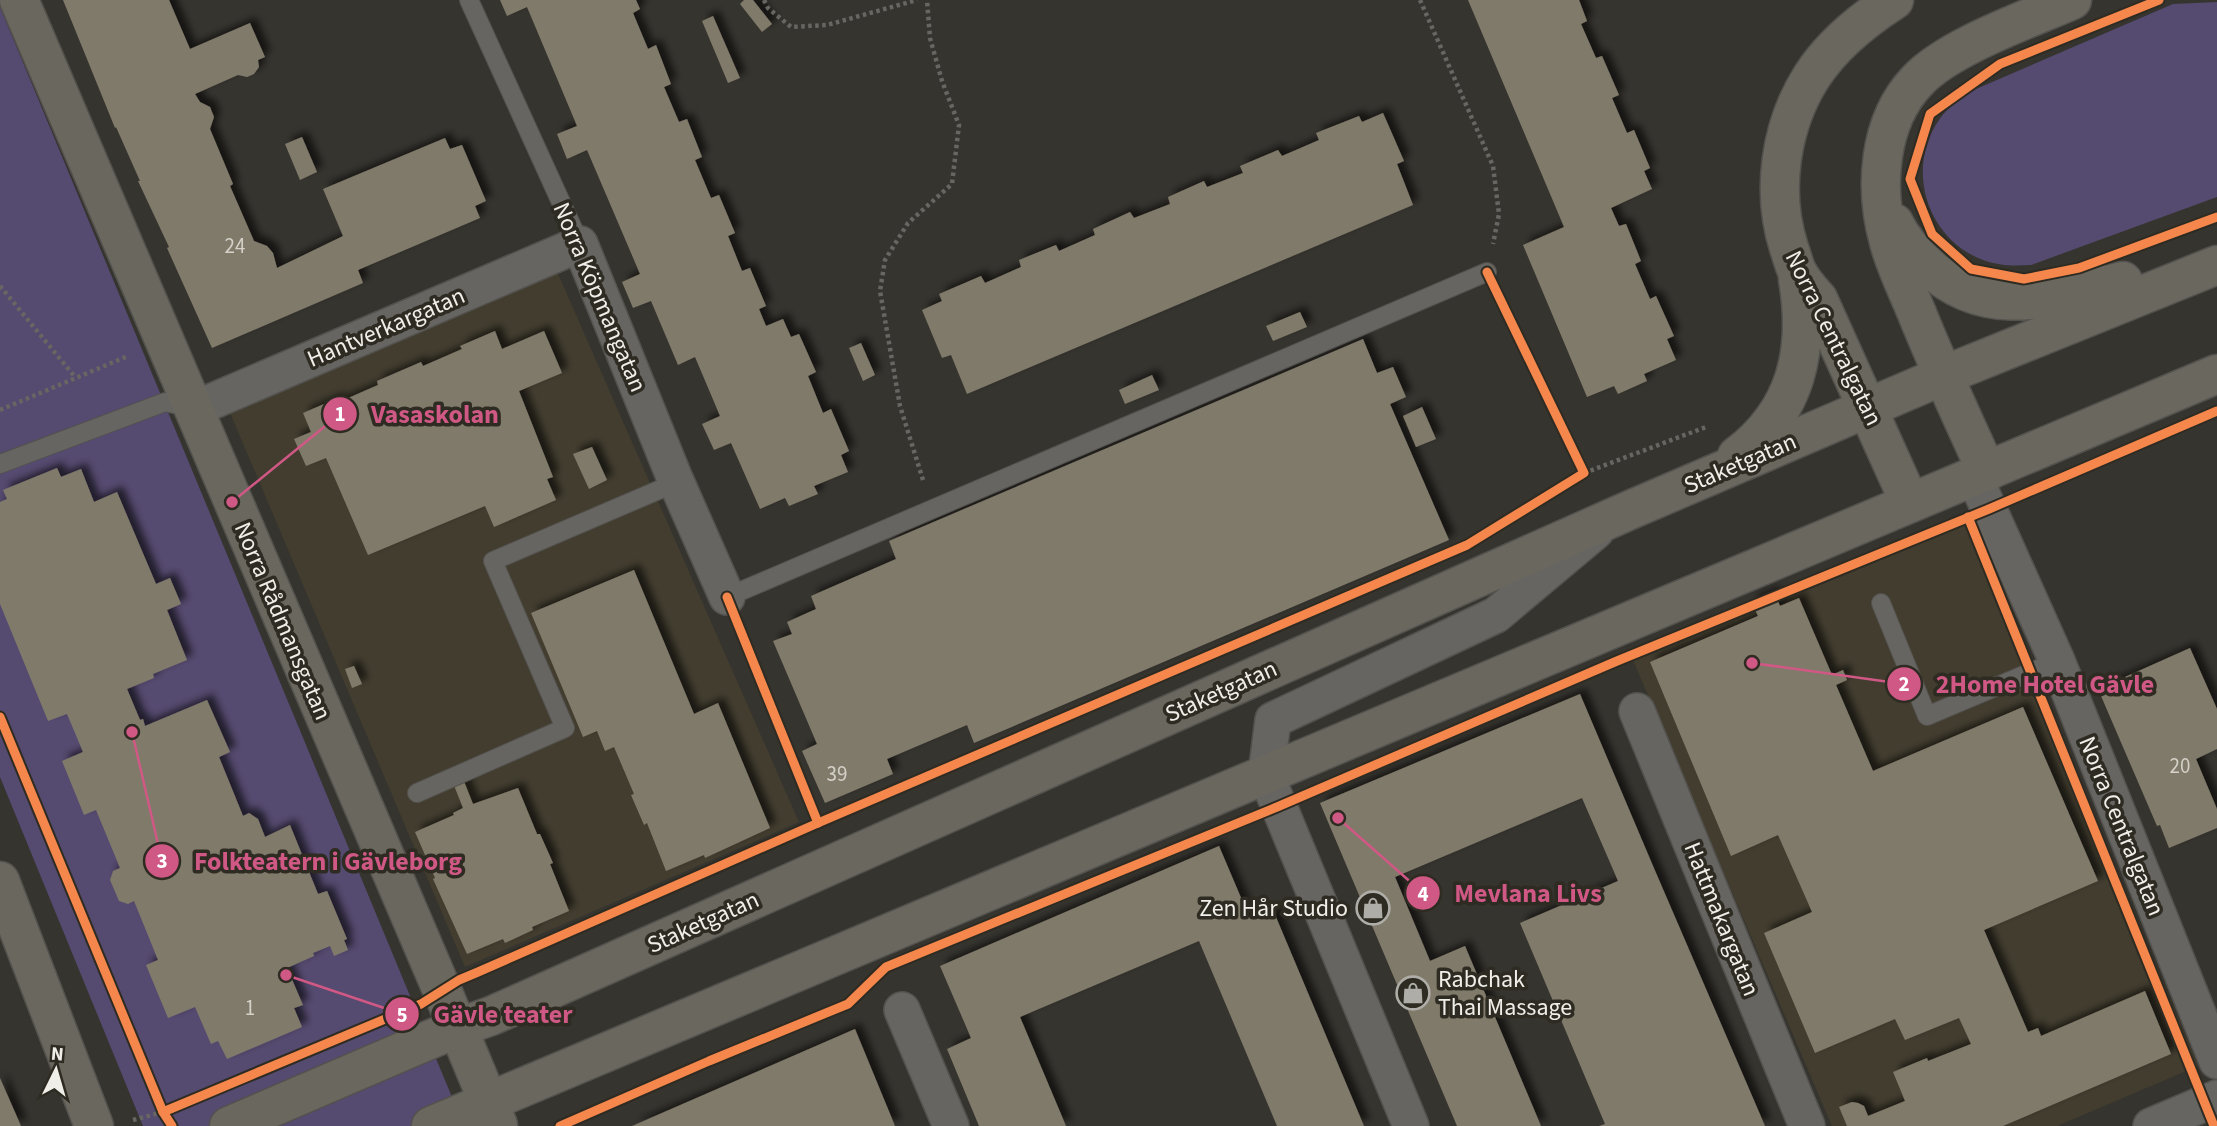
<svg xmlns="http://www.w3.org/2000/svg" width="2217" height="1126" font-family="'Source Sans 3',sans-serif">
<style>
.built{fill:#423d2f}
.green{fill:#554a6f}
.building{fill:#807a6a;filter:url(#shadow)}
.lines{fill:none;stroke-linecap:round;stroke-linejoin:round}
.lane-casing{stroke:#54524e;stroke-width:20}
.street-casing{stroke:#54524e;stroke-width:38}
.secondary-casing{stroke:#54524e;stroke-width:41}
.path{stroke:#676663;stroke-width:4.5;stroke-dasharray:3.5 3.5;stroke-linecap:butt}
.lane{stroke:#666562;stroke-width:18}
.street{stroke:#666562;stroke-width:35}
.secondary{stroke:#6a675f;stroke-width:38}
.cycleway-casing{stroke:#2e2b22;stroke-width:13}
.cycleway{stroke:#f5874c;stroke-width:9}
.labels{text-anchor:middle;stroke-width:7;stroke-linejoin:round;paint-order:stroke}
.number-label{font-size:21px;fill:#d4d1c8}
.street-label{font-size:24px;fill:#f0eee8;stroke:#2e2b22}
.poi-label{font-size:24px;fill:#f0eee8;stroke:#2e2b22;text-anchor:end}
.leader{fill:none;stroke:#d05885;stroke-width:2.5}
.callout-dot{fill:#d05885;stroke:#2e2b22;stroke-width:2.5}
.mark-label{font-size:21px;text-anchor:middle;font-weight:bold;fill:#fff}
.callout-label{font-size:26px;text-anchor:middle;font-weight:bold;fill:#d05885;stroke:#2e2b22;stroke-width:7;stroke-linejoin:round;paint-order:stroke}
</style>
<defs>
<filter id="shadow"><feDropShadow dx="6" dy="-6" stdDeviation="3.5" flood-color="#0009"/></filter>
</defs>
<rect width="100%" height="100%" fill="#36342f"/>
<!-- built -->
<g class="built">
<polygon points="555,267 799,822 465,967 228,408"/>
<polygon points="1970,521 2198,1066 2057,1126 1832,1126 1633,660"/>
</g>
<!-- green -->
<g class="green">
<path d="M2217,2V197L2031,265C2014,266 1999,266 1983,260C1927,239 1905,169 1939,120C1948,106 1962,98 1976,89L2173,4Z"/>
<polygon points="0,7 464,1126 143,1126 0,777"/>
</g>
<!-- building -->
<g class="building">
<polygon points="63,0 169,0 190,49 250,23 265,57 258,60 259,67 254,74 247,77 238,75 195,94 200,102 210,107 214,117 210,129 233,184 230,186 254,241 267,246 273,253 277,268 343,236 323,189 445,138 450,149 462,145 486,201 475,206 480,218 358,270 363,283 212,348 167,248 169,247 138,181 140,181 116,127 115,128"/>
<polygon points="500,0 636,0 640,9 633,13 648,49 656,45 671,84 664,87 679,122 687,119 702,157 695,160 711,198 719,195 735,233 728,236 742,271 750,268 766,306 759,309 766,326 783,319 791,337 799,334 816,372 808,376 823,413 831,409 849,451 841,455 848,472 814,486 818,494 789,506 785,498 760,509 731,443 714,450 702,424 720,416 695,357 678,365 651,301 633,308 622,282 640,274 587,150 567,159 557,134 577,126 527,7 507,16"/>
<polygon points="744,0 753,0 772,24 762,32 740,4"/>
<polygon points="1468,0 1579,0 1587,21 1581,24 1596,58 1602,56 1619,95 1612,98 1627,133 1634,130 1650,168 1644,171 1652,189 1611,208 1619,226 1626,224 1641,261 1635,264 1650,299 1656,296 1674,336 1667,339 1676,360 1644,374 1647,381 1618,394 1614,386 1587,397 1523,245 1564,227"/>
<polygon points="713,16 740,78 728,83 702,21"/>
<polygon points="1383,113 1404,161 1397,164 1413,205 967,394 951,355 942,358 922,310 942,301 939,294 981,276 985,283 1021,267 1019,260 1056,245 1059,251 1095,235 1093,229 1130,212 1134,218 1170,204 1168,197 1204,181 1207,187 1243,173 1240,166 1278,150 1282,156 1319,140 1316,133 1359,116 1362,122"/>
<polygon points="302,137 317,172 300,180 285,144"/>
<polygon points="1300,312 1307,327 1273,341 1266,326"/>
<polygon points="495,331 502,349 544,331 562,373 519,391 553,477 547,479 556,500 494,527 485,506 368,555 326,458 306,466 294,439 311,432 303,413 338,398 339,402 378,385 377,381 421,362 423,366 462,349 460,346"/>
<polygon points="1363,339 1377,373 1393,367 1406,397 1390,404 1449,540 974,743 967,725 887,759 893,774 825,803 802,751 817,744 773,641 792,634 787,622 816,609 811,596 896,559 889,541"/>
<polygon points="861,343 875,375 863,381 849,348"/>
<polygon points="1152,375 1159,390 1125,404 1119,390"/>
<polygon points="1422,407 1436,439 1416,447 1403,416"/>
<polygon points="592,447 607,480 589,489 573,454"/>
<polygon points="57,468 61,477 81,469 94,502 117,492 156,584 170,578 181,604 167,610 187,660 153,674 154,678 127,689 140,720 143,719 145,726 207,700 230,752 219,757 243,816 249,813 258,819 265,837 290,825 318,894 327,891 347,939 344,940 348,950 334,956 330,946 313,953 314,956 287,968 303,1005 294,1008 302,1027 227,1059 218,1041 211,1044 195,1007 168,1018 146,965 158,960 134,901 128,904 119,901 110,880 113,871 120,868 96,810 84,815 62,761 83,752 67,714 48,721 0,604 0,502 7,499 3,490"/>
<polygon points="634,570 694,714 718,703 770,828 705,858 704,855 666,871 647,823 644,825 631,795 634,794 614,747 605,751 597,731 583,737 531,613"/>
<polygon points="1774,592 1780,606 1799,598 1832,675 1843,670 1847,680 1836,685 1873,771 2023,707 2098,881 1984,930 2028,1032 2038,1028 2041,1036 2145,991 2171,1054 2003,1126 1847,1126 1839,1107 1852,1102 1858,1103 1864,1106 1868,1116 1905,1101 1893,1072 1927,1058 1928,1061 1971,1044 1959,1018 1905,1040 1895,1019 1815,1053 1764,933 1812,912 1778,835 1731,856 1650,662 1758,616 1751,601"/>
<polygon points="2190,648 2217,709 2217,749 2196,759 2217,809 2217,828 2169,848 2160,825 2157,826 2098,689"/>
<polygon points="354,666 362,684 352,688 345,669"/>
<polygon points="1580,694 1653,866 1765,1126 1599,1126 1605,1124 1520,923 1618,881 1582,798 1395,877 1430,961 1465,946 1541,1126 1457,1126 1320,803"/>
<polygon points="463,779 473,804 518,788 537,834 540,834 553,863 550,864 569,911 532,927 533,930 505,943 503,939 467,954 433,879 435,878 415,832 454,815 453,813 463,808 453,783"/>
<polygon points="1219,846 1250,919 1273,910 1364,1126 1277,1126 1199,941 1020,1017 1066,1126 979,1126 947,1049 971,1038 940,966"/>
<polygon points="855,1029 895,1126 632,1126"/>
<polygon points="0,1078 21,1126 0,1126"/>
</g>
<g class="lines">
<defs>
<g id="lane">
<polyline points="469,0 580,244"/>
<polyline points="0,464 165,402 192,408"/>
<polyline points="727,597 1487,272"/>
<polyline points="1881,603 1927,716 2057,661"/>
<polyline points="417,793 565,728 493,561 661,489 675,479"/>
</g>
<g id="street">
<polyline points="192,408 213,401 580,244 675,479 727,597"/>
<polyline points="1974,476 2057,661 2217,1061"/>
<polyline points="1637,711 1807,1126"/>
<polyline points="902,1010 951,1126"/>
<polyline points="1411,1126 1266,775 1273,720 1496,615 1596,531"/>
<polyline points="2151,1126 2217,1098"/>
</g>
<g id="secondary">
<polyline points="19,0 442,990 498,1125"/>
<path d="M1894,0C1863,20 1832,45 1812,76C1780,126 1771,192 1789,248C1792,256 1794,266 1798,273C1803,283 1811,291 1818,299L1910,503"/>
<path d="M1894,223C1902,240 1914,253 1928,266C1987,322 2053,297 2123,281"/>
<path d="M1737,456C1797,411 1810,350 1798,279"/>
<path d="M1987,472C1964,422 1941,372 1920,321C1910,295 1896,269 1889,242C1874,189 1878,122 1917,81C1948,47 2029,19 2072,0"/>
<polyline points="0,881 94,1126"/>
<polyline points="229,1126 457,1028 491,1016 1630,510 1942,376 2217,265"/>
<polyline points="431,1126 2217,374"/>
</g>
</defs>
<!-- lane casing -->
<use href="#lane" class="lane-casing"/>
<!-- street casing -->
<use href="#street" class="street-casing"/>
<!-- secondary casing -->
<use href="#secondary" class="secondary-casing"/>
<!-- path -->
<g class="path">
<polyline points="764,0 768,8 791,27 827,25 917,0"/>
<polyline points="1420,0 1493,166 1499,214 1493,244"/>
<polyline points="0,286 75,377"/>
<polyline points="0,410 128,356"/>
<polyline points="1584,473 1706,427"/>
<polyline points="923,480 900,406 880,291 885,260 908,223 952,184 959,125 942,81 930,38 927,0"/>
<polyline points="133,1120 163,1112"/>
</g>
<!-- lane -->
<use href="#lane" class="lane"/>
<!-- street -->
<use href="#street" class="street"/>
<!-- secondary -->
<use href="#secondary" class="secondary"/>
<defs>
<g id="cycleway">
<polyline points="2159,0 2000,64 1930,114 1910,179 1932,234 1971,269 2024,279 2079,268 2217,217"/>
<polyline points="1968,517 2214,1126"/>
<polyline points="727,597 818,823"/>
<polyline points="0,717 163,1112 172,1126"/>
<polyline points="163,1112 421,1004 459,980 478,972 818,823 1467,545 1584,473 1487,272"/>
<polyline points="560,1126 709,1061 848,1004 886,967 1277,807 1617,661 1989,509 2217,411"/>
</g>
</defs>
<!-- cycleway casing -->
<use href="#cycleway" class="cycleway-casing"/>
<!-- cycleway -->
<use href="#cycleway" class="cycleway"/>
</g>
<!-- icons -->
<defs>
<symbol id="shop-ring" viewBox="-11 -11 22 22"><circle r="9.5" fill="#2e2b22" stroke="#afada7" stroke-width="1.5"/><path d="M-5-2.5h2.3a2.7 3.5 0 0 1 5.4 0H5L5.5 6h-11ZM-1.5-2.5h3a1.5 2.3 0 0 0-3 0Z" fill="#afada7"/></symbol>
</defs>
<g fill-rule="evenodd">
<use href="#shop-ring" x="1354" y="889" width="38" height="38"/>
<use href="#shop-ring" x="1394" y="974" width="38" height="38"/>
</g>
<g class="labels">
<!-- number labels -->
<g class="number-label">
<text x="235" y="253">24</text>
<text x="2180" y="773">20</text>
<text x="837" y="781">39</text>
<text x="250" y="1015">1</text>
</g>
<!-- street labels -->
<g class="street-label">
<text transform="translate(600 297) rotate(67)" y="8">Norra Köpmangatan</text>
<text transform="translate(386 327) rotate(-23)" y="8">Hantverkargatan</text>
<text transform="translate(1834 338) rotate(64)" y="8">Norra Centralgatan</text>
<text transform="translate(1740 463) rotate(-23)" y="8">Staketgatan</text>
<text transform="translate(283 621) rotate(67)" y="8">Norra Rådmansgatan</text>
<text transform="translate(1221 691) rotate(-24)" y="8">Staketgatan</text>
<text transform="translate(2122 826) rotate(68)" y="8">Norra Centralgatan</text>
<text transform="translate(1722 919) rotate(68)" y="8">Hattmakargatan</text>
<text transform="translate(703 922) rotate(-24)" y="8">Staketgatan</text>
</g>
<!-- poi labels -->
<g class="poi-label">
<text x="1348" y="916">Zen Hår Studio</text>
<text x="1438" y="987" text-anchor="start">Rabchak<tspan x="1438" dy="28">Thai Massage</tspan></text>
</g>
</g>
<!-- callouts -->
<path class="leader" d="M232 502L340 414M1752 663L1904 684M132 732L162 861M1338 818L1423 893M286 975L402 1014"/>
<g class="callout-dot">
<circle cx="232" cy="502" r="7"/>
<circle cx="1752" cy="663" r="7"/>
<circle cx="132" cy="732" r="7"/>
<circle cx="1338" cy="818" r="7"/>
<circle cx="286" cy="975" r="7"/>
<circle cx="340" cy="414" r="18"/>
<circle cx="1904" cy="684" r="18"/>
<circle cx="162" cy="861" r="18"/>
<circle cx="1423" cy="893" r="18"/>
<circle cx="402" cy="1014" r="18"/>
</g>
<g class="mark-label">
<text x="340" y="421">1</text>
<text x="1904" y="691">2</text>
<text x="162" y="868">3</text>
<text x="1423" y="901">4</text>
<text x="402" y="1022">5</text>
</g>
<g class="callout-label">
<text x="435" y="423">Vasaskolan</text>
<text x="2045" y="693">2Home Hotel Gävle</text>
<text x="328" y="870">Folkteatern i Gävleborg</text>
<text x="1528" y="902">Mevlana Livs</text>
<text x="503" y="1023">Gävle teater</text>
</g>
<!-- north arrow -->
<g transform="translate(56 1070) rotate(5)" stroke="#2e2b22" stroke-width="5" paint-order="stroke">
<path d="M0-5L12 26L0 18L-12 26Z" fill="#f0eee8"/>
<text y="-10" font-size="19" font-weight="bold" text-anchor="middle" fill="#f0eee8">N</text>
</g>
</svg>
